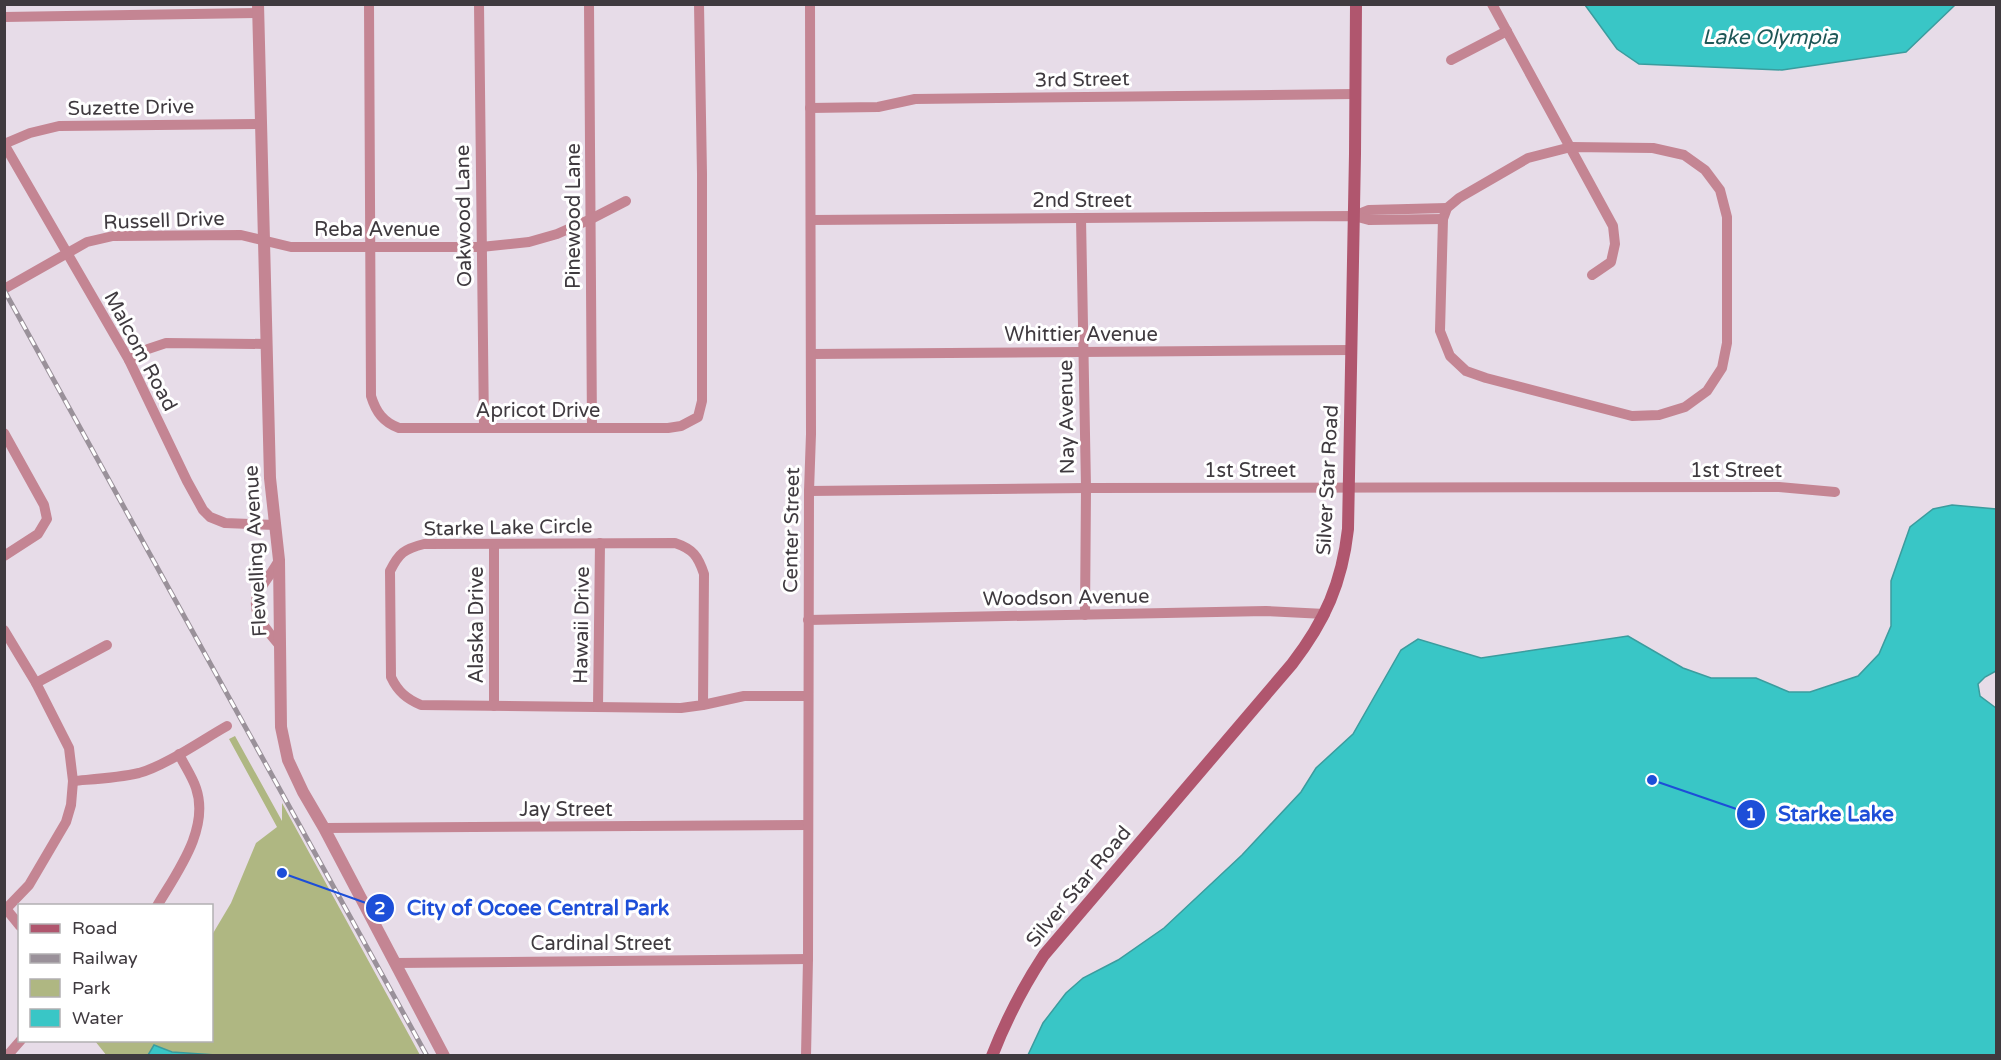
<svg xmlns="http://www.w3.org/2000/svg" width="2001" height="1060" font-family="'Varela Round',sans-serif">
<style>
.green{fill:#afb782}
.water{fill:#39c6c6;stroke:#3b9c9e;stroke-width:1.5}
.lines{fill:none;stroke-linecap:round;stroke-linejoin:round}
.minor{stroke:#c48593;stroke-width:10}
.tertiary{stroke:#c48593;stroke-width:12}
.secondary{stroke:#b0566e;stroke-width:12}
.rail-casing{stroke:#9a919a;stroke-width:5}
.rail{stroke:#fff;stroke-width:3;stroke-dasharray:9;stroke-linecap:butt}
.labels{text-anchor:middle;stroke-width:6;stroke-linejoin:round;paint-order:stroke}
.street-label{font-size:20px;fill:#3f3a3f;stroke:#fff}
.water-label{font-size:21px;font-style:italic;fill:#1e5757;stroke:#fff}
.leader{fill:none;stroke:#1d4ed8;stroke-width:2}
.callout-dot{fill:#1d4ed8;stroke:#fff;stroke-width:2}
.mark-label{font-size:18px;text-anchor:middle;font-weight:bold;fill:#fff}
.callout-label{font-size:21px;text-anchor:middle;font-weight:bold;fill:#1d4ed8;stroke:#fff;stroke-width:6;stroke-linejoin:round;paint-order:stroke}
</style>
<rect width="100%" height="100%" fill="#e7dce8"/>
<!-- green -->
<polygon class="green" points="235,736 282,821 282,803 420,1055 107,1056 95,1041 212,1040 212,935 231,903 256,843 277,827 229,739"/>
<!-- water -->
<g class="water">
<polygon points="1585,5 1955,5 1906,52 1782,70 1639,64 1617,49"/>
<polygon points="1952,505 1996,509 1996,671 1985,677 1978,684 1980,696 1996,708 1996,1055 1028,1055 1043,1023 1066,993 1083,978 1118,960 1164,928 1242,855 1301,792 1316,768 1353,734 1401,650 1418,639 1481,658 1628,636 1683,668 1711,678 1756,678 1789,692 1810,692 1858,676 1879,654 1891,626 1891,581 1910,527 1933,509"/>
<polygon points="154,1045 172,1052 216,1055 148,1055"/>
</g>
<g class="lines">
<!-- minor -->
<g class="minor">
<path d="M369,4L371,396C376,412 383,422 399,428H668L681,426L698,417L702,401V174L699,4"/>
<polyline points="479,4 484,427"/>
<polyline points="589,4 592,428"/>
<polyline points="1492,4 1613,226 1615,244 1611,262 1592,275"/>
<polyline points="4,17 258,13"/>
<polyline points="1451,60 1507,31"/>
<polyline points="810,108 878,107 915,99 1355,94"/>
<polyline points="4,144 129,360 187,481 203,510 210,517 225,523 276,525"/>
<polyline points="4,144 30,133 59,126 261,124"/>
<polygon points="1571,147 1653,148 1684,155 1705,170 1720,190 1727,217 1727,343 1722,368 1707,391 1685,407 1659,415 1632,416 1486,378 1466,371 1450,356 1440,331 1443,219 1447,208 1459,198 1528,158"/>
<polyline points="1354,216 1369,210 1447,208"/>
<polyline points="1081,218 1086,488 1085,615"/>
<polyline points="811,220 1354,216 1369,220 1443,219"/>
<polyline points="4,289 87,242 113,236 241,235 291,247 481,247 529,242 557,234 591,219 626,201"/>
<polyline points="811,354 1351,350"/>
<polyline points="129,360 148,349 166,343 267,344"/>
<polyline points="4,433 44,505 47,519 38,534 4,556"/>
<polyline points="809,491 1086,488 1779,487 1835,492"/>
<polyline points="494,544 494,706"/>
<path d="M279,560C274,570 267,578 261,588C246,610 267,630 280,646"/>
<polyline points="808,620 1266,611 1325,614"/>
<polyline points="4,630 36,683 69,748 73,781 71,805 66,822 29,885 4,911"/>
<polyline points="36,683 107,645"/>
<path d="M703,705L704,574C698,556 693,549 675,543L424,544C404,549 399,553 390,571L391,677C398,692 407,699 421,705L681,708L703,705L744,696H808"/>
<polyline points="598,707 600,543"/>
<path d="M73,781C95,779 117,778 139,773C165,766 202,740 227,726"/>
<polyline points="324,828 808,825"/>
<path d="M157,906C177,872 210,829 196,788C192,776 184,765 179,754"/>
<polyline points="7,910 20,926"/>
<polyline points="395,963 808,959"/>
<polyline points="7,1056 21,1040"/>
<polyline points="806,1056 808,959 809,491 811,434 810,4"/>
</g>
<!-- tertiary -->
<polyline class="tertiary" points="258,4 270,478 279,560 281,727 288,760 303,792 324,828 444,1056"/>
<!-- secondary -->
<path class="secondary" d="M992,1056C1006,1020 1023,987 1044,955L1292,664C1325,621 1342,583 1348,529L1355,154L1356,4"/>
<defs>
<polyline id="rail" points="4,290 427,1056"/>
</defs>
<!-- rail casing -->
<use href="#rail" class="rail-casing"/>
<!-- rail -->
<use href="#rail" class="rail"/>
</g>
<g class="labels">
<!-- street labels -->
<g class="street-label">
<text transform="translate(1082 79) rotate(-1)" y="7">3rd Street</text>
<text transform="translate(131 107) rotate(-1)" y="7">Suzette Drive</text>
<text x="1082" y="207">2nd Street</text>
<text transform="translate(463 216) rotate(-91)" y="7">Oakwood Lane</text>
<text transform="translate(573 216) rotate(-90)" y="7">Pinewood Lane</text>
<text transform="translate(164 220) rotate(-2)" y="7">Russell Drive</text>
<text x="377" y="236">Reba Avenue</text>
<text x="1081" y="341">Whittier Avenue</text>
<text transform="translate(141 351) rotate(62)" y="7">Malcom Road</text>
<text x="538" y="417">Apricot Drive</text>
<text transform="translate(1066 417) rotate(-91)" y="7">Nay Avenue</text>
<text x="1250" y="477">1st Street</text>
<text x="1736" y="477">1st Street</text>
<text transform="translate(1327 480) rotate(-87)" y="7">Silver Star Road</text>
<text transform="translate(508 527) rotate(-1)" y="7">Starke Lake Circle</text>
<text transform="translate(791 530) rotate(-89)" y="7">Center Street</text>
<text transform="translate(255 551) rotate(-93)" y="7">Flewelling Avenue</text>
<text transform="translate(1066 597) rotate(-1)" y="7">Woodson Avenue</text>
<text transform="translate(476 625) rotate(-90)" y="7">Alaska Drive</text>
<text transform="translate(581 625) rotate(-89)" y="7">Hawaii Drive</text>
<text x="566" y="816">Jay Street</text>
<text transform="translate(1078 886) rotate(-50)" y="7">Silver Star Road</text>
<text x="601" y="950">Cardinal Street</text>
</g>
<!-- water labels -->
<g class="water-label">
<text x="1770" y="44">Lake Olympia</text>
</g>
</g>
<!-- callouts -->
<path class="leader" d="M1652 780L1751 814M282 873L380 908"/>
<g class="callout-dot">
<circle cx="1652" cy="780" r="6"/>
<circle cx="282" cy="873" r="6"/>
<circle cx="1751" cy="814" r="15"/>
<circle cx="380" cy="908" r="15"/>
</g>
<g class="mark-label">
<text x="1751" y="820">1</text>
<text x="380" y="914">2</text>
</g>
<g class="callout-label">
<text x="1836" y="821">Starke Lake</text>
<text x="538" y="915">City of Ocoee Central Park</text>
</g>
<!-- border -->
<rect width="2001" height="1060" fill="none" stroke="#3f3a3f" stroke-width="12"/>
<!-- legend -->
<rect x="18" y="904" width="195" height="138" fill="#ffffff" stroke="#b2b0b2" stroke-width="1.5"/>
<rect x="30" y="924" width="30" height="9" fill="#b0566e" stroke="#b2b0b2" stroke-width="1.5"/>
<text x="72" y="934" font-size="18" fill="#3f3a3f">Road</text>
<rect x="30" y="954" width="30" height="9" fill="#9a919a" stroke="#b2b0b2" stroke-width="1.5"/>
<text x="72" y="964" font-size="18" fill="#3f3a3f">Railway</text>
<rect x="30" y="979" width="30" height="18" fill="#afb782" stroke="#b2b0b2" stroke-width="1.5"/>
<text x="72" y="994" font-size="18" fill="#3f3a3f">Park</text>
<rect x="30" y="1009" width="30" height="18" fill="#39c6c6" stroke="#b2b0b2" stroke-width="1.5"/>
<text x="72" y="1024" font-size="18" fill="#3f3a3f">Water</text>
</svg>
